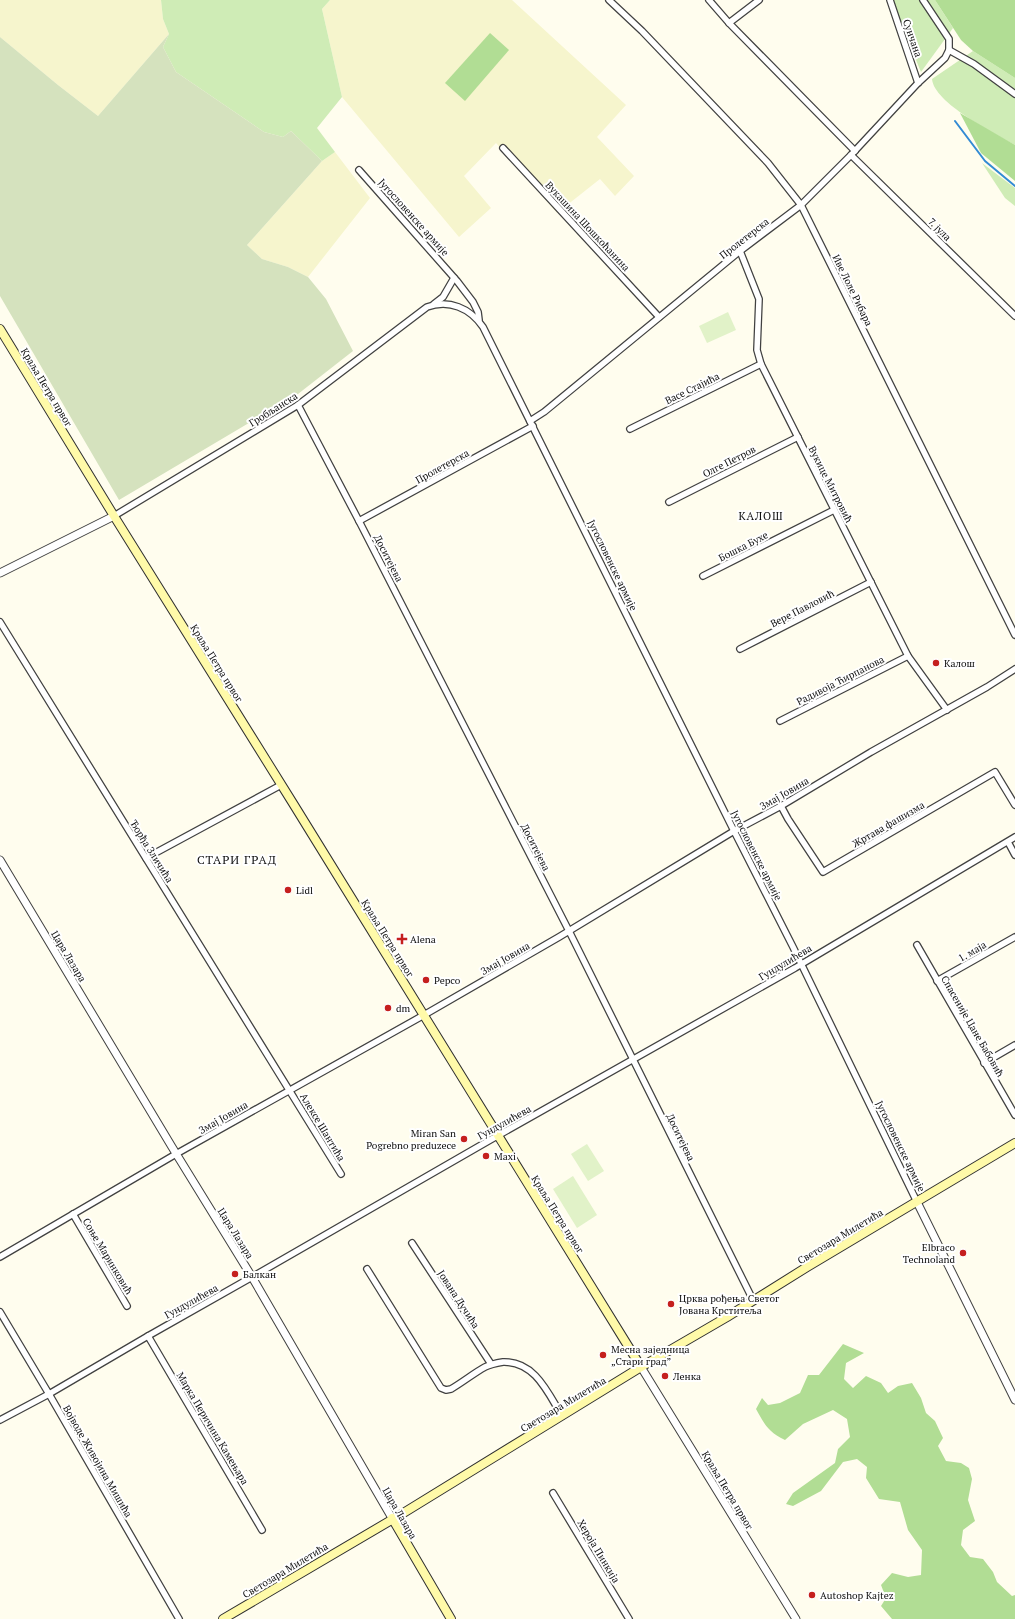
<svg xmlns="http://www.w3.org/2000/svg" width="1015" height="1619" font-family="'PT Serif',serif">
<style>
.farmland{fill:#f6f5cd}
.green{fill:#cfecb6}
.forest{fill:#b1dd94}
.cemetery{fill:#d5e2be}
.pitch{fill:#e1f2c8}
.lines{fill:none;stroke-linecap:round;stroke-linejoin:round}
.stream{stroke:#338bd4;stroke-width:2}
.minor-casing{stroke:#414141;stroke-width:8}
.tertiary-casing{stroke:#414141;stroke-width:9}
.secondary-casing{stroke:#303030;stroke-width:10}
.minor{stroke:#fff;stroke-width:5.5}
.tertiary{stroke:#fff;stroke-width:7}
.secondary{stroke:#fffaa9;stroke-width:8}
.poi-dot{fill:#c51f1e;stroke:#fff;stroke-width:1.5}
.labels{text-anchor:middle;stroke-width:4;stroke-linejoin:round;paint-order:stroke}
.street-label{font-size:10px;fill:#0e0e0e;stroke:#fff}
.poi-label{font-size:10px;fill:#0e0e0e;stroke:#fff;text-anchor:start}
.neighbourhood-label{font-size:11px;letter-spacing:1px;fill:#0e0e0e;stroke:#fff}
.quarter-label{font-size:12px;letter-spacing:1px;fill:#0e0e0e;stroke:#fff}
</style>
<rect width="100%" height="100%" fill="#fffdee"/>
<!-- farmland -->
<g class="farmland">
<polygon points="0,0 161,0 163,19 169,34 98,116 58,85 0,37"/>
<polygon points="330,0 512,0 626,105 597,137 634,176 615,196 600,179 557,213 496,143 464,176 491,208 459,237 342,97 322,9"/>
<polygon points="335,152 370,198 308,277 288,267 262,259 247,245 322,161"/>
</g>
<!-- green -->
<g class="green">
<polygon points="161,0 330,0 322,9 342,97 317,128 335,152 322,161 291,131 283,137 264,132 176,72 163,47 169,34 163,19"/>
<polygon points="891,0 935,0 953,28 921,72"/>
<path d="M973,51L1015,78V145C994,133 934,103 932,79Z"/>
<polygon points="982,163 1015,188 1015,206 1005,198"/>
</g>
<!-- forest -->
<g class="forest">
<polygon points="935,0 1015,0 1015,78 973,51 961,40"/>
<polygon points="490,33 509,50 465,101 445,83"/>
<polygon points="960,113 1015,145 1015,181 981,153"/>
<path d="M843,1344L864,1353L846,1363L844,1379L853,1388L866,1376L881,1383L888,1393L898,1386L912,1383L921,1398L926,1413L935,1421L943,1438L938,1446L946,1461L961,1463L969,1468L972,1479L968,1500L975,1521L963,1530L961,1545L970,1557L983,1559L993,1572L997,1582L1012,1596L1015,1595V1619H892L881,1606L886,1598L881,1585L892,1573L908,1577L921,1575L922,1550L908,1530L900,1502L879,1499L866,1478L867,1467L857,1459L843,1462L821,1491L793,1506L786,1504L793,1493L835,1463L838,1449L850,1437L847,1419L833,1410L803,1424L785,1440C768,1432 765,1425 756,1409L762,1398L768,1405L780,1403L800,1393L808,1375H819Z"/>
</g>
<!-- cemetery -->
<polygon class="cemetery" points="169,34 163,47 176,72 264,132 283,137 291,131 322,161 247,245 262,259 288,267 308,277 326,299 353,351 298,394 119,500 0,296 0,37 58,85 98,116"/>
<!-- pitch -->
<g class="pitch">
<polygon points="728,312 736,330 707,343 699,326"/>
<polygon points="587,1144 604,1171 588,1181 571,1154"/>
<polygon points="573,1176 597,1215 577,1228 553,1189"/>
</g>
<g class="lines">
<!-- stream -->
<polyline class="stream" points="955,121 985,161 1015,186"/>
<defs>
<g id="minor">
<polyline points="609,0 642,31 768,163 801,205 1015,635"/>
<polyline points="709,0 729,23 855,151"/>
<polyline points="890,0 918,83"/>
<polyline points="729,23 759,0"/>
<polyline points="949,50 974,64 1015,94"/>
<polyline points="503,148 659,317"/>
<polyline points="851,155 1015,316"/>
<polyline points="359,170 457,281 473,302 478,312 479,320"/>
<polyline points="740,251 759,299 757,350 761,364 908,656 947,710"/>
<polyline points="434,304 443,297 454,278"/>
<polyline points="298,405 359,521 569,931 753,1300"/>
<polyline points="530,421 544,412 740,251 801,205 851,155 918,83 945,58 949,50 949,39 923,0"/>
<polyline points="630,429 761,364"/>
<polyline points="669,502 798,437"/>
<path d="M114,516L298,405L427,307C449,299 470,308 483,327L734,831L793,947L917,1202"/>
<polyline points="359,521 533,426"/>
<polyline points="703,576 834,510"/>
<polyline points="0,622 341,1174"/>
<polyline points="740,649 871,582"/>
<polyline points="780,721 908,656"/>
<polyline points="781,806 788,819 823,872 995,772 1015,805"/>
<polyline points="1008,842 1015,855"/>
<polyline points="146,858 281,785"/>
<polyline points="917,945 1015,1115"/>
<polyline points="937,981 1015,937"/>
<polyline points="984,1063 1015,1045"/>
<polyline points="73,1214 127,1306"/>
<polyline points="412,1243 491,1364"/>
<polyline points="0,1257 176,1154 424,1015 559,937 734,831 781,806 871,752 987,687 1015,669"/>
<path d="M367,1269L441,1388L446,1390L451,1389C463,1382 474,1373 485,1367C491,1364 497,1363 503,1362C535,1361 548,1393 562,1416"/>
<polyline points="0,1312 49,1394 179,1619"/>
<polyline points="148,1336 262,1530"/>
<polyline points="0,1420 49,1394 148,1336 252,1277 490,1140 795,968 1015,837"/>
<polyline points="553,1493 629,1619"/>
</g>
<g id="tertiary">
<polyline points="0,573 114,516"/>
<polyline points="0,860 172,1147 252,1277 392,1518"/>
<polyline points="917,1202 1015,1400"/>
<polyline points="641,1367 796,1619"/>
</g>
<g id="secondary">
<polyline points="0,329 114,516 294,805 641,1367"/>
<polyline points="392,1518 451,1619"/>
<polyline points="223,1619 405,1512 641,1367 727,1317 807,1267 1015,1143"/>
</g>
</defs>
<!-- minor casing -->
<use href="#minor" class="minor-casing"/>
<!-- tertiary casing -->
<use href="#tertiary" class="tertiary-casing"/>
<!-- secondary casing -->
<use href="#secondary" class="secondary-casing"/>
<!-- minor -->
<use href="#minor" class="minor"/>
<!-- tertiary -->
<use href="#tertiary" class="tertiary"/>
<!-- secondary -->
<use href="#secondary" class="secondary"/>
</g>
<!-- markers -->
<g class="poi-dot">
<circle cx="936" cy="663" r="4"/>
<circle cx="288" cy="890" r="4"/>
<path d="M400 933h4v4h4v4h-4v4h-4v-4h-4v-4h4z"/>
<circle cx="426" cy="980" r="4"/>
<circle cx="388" cy="1008" r="4"/>
<circle cx="464" cy="1139" r="4"/>
<circle cx="486" cy="1156" r="4"/>
<circle cx="963" cy="1253" r="4"/>
<circle cx="235" cy="1274" r="4"/>
<circle cx="671" cy="1304" r="4"/>
<circle cx="603" cy="1355" r="4"/>
<circle cx="665" cy="1376" r="4"/>
<circle cx="812" cy="1595" r="4"/>
</g>
<g class="labels">
<!-- street labels -->
<g class="street-label">
<text transform="translate(913 38) rotate(71)" y="4">Сунчана</text>
<text transform="translate(414 217) rotate(48)" y="4">Југословенске армије</text>
<text transform="translate(588 226) rotate(47)" y="4">Вукашина Шошкоћанина</text>
<text transform="translate(940 229) rotate(45)" y="4">7. јула</text>
<text transform="translate(744 238) rotate(-38)" y="4">Пролетерска</text>
<text transform="translate(853 290) rotate(64)" y="4">Иве Лоле Рибара</text>
<text transform="translate(47 387) rotate(59)" y="4">Краља Петра првог</text>
<text transform="translate(692 388) rotate(-26)" y="4">Васе Стајића</text>
<text transform="translate(273 409) rotate(-32)" y="4">Гробљанска</text>
<text transform="translate(729 461) rotate(-27)" y="4">Олге Петров</text>
<text transform="translate(442 466) rotate(-29)" y="4">Пролетерска</text>
<text transform="translate(831 484) rotate(63)" y="4">Вукице Митровић</text>
<text transform="translate(743 546) rotate(-27)" y="4">Бошка Бухе</text>
<text transform="translate(389 558) rotate(63)" y="4">Доситејева</text>
<text transform="translate(613 565) rotate(64)" y="4">Југословенске армије</text>
<text transform="translate(802 608) rotate(-27)" y="4">Вере Павловић</text>
<text transform="translate(217 663) rotate(58)" y="4">Краља Петра првог</text>
<text transform="translate(840 680) rotate(-27)" y="4">Радивоја Ћирпанова</text>
<text transform="translate(784 793) rotate(-30)" y="4">Змај Јовина</text>
<text transform="translate(888 824) rotate(-30)" y="4">Жртава фашизма</text>
<text transform="translate(536 847) rotate(63)" y="4">Доситејева</text>
<text transform="translate(152 851) rotate(58)" y="4">Ђорђа Зличића</text>
<text transform="translate(757 855) rotate(63)" y="4">Југословенске армије</text>
<text transform="translate(388 938) rotate(58)" y="4">Краља Петра првог</text>
<text transform="translate(972 951) rotate(-30)" y="4">1. маја</text>
<text transform="translate(69 956) rotate(59)" y="4">Цара Лазара</text>
<text transform="translate(505 958) rotate(-30)" y="4">Змај Јовина</text>
<text transform="translate(785 962) rotate(-31)" y="4">Гундулићева</text>
<text transform="translate(973 1026) rotate(60)" y="4">Спасеније Цане Бабовић</text>
<text transform="translate(223 1117) rotate(-30)" y="4">Змај Јовина</text>
<text transform="translate(504 1122) rotate(-29)" y="4">Гундулићева</text>
<text transform="translate(323 1127) rotate(59)" y="4">Алексе Шантића</text>
<text transform="translate(681 1137) rotate(64)" y="4">Доситејева</text>
<text transform="translate(901 1146) rotate(64)" y="4">Југословенске армије</text>
<text transform="translate(558 1214) rotate(58)" y="4">Краља Петра првог</text>
<text transform="translate(236 1233) rotate(58)" y="4">Цара Лазара</text>
<text transform="translate(840 1236) rotate(-31)" y="4">Светозара Милетића</text>
<text transform="translate(108 1256) rotate(59)" y="4">Соње Маринковић</text>
<text transform="translate(459 1299) rotate(57)" y="4">Јована Дучића</text>
<text transform="translate(191 1301) rotate(-29)" y="4">Гундулићева</text>
<text transform="translate(563 1404) rotate(-31)" y="4">Светозара Милетића</text>
<text transform="translate(213 1428) rotate(59)" y="4">Марка Перичина Камењара</text>
<text transform="translate(98 1461) rotate(60)" y="4">Војводе Живојина Мишића</text>
<text transform="translate(728 1490) rotate(59)" y="4">Краља Петра првог</text>
<text transform="translate(400 1513) rotate(60)" y="4">Цара Лазара</text>
<text transform="translate(599 1551) rotate(59)" y="4">Хероја Пинкија</text>
<text transform="translate(285 1570) rotate(-31)" y="4">Светозара Милетића</text>
</g>
<!-- poi labels -->
<g class="poi-label">
<text x="944" y="667">Калош</text>
<text x="296" y="894">Lidl</text>
<text x="410" y="943">Alena</text>
<text x="434" y="984">Pepco</text>
<text x="396" y="1012">dm</text>
<text x="456" y="1137" text-anchor="end">Miran San<tspan x="456" dy="12">Pogrebno preduzece</tspan></text>
<text x="494" y="1160">Maxi</text>
<text x="955" y="1251" text-anchor="end">Elbraco<tspan x="955" dy="12">Technoland</tspan></text>
<text x="243" y="1278">Балкан</text>
<text x="679" y="1302">Црква рођења Светог<tspan x="679" dy="12">Јована Крститеља</tspan></text>
<text x="611" y="1353">Месна заједница<tspan x="611" dy="12">„Стари град”</tspan></text>
<text x="673" y="1380">Ленка</text>
<text x="820" y="1599">Autoshop Kajtez</text>
</g>
<!-- neighbourhood labels -->
<g class="neighbourhood-label">
<text x="761" y="520">КАЛОШ</text>
</g>
<!-- quarter labels -->
<g class="quarter-label">
<text x="237" y="864">СТАРИ ГРАД</text>
</g>
</g>
</svg>
